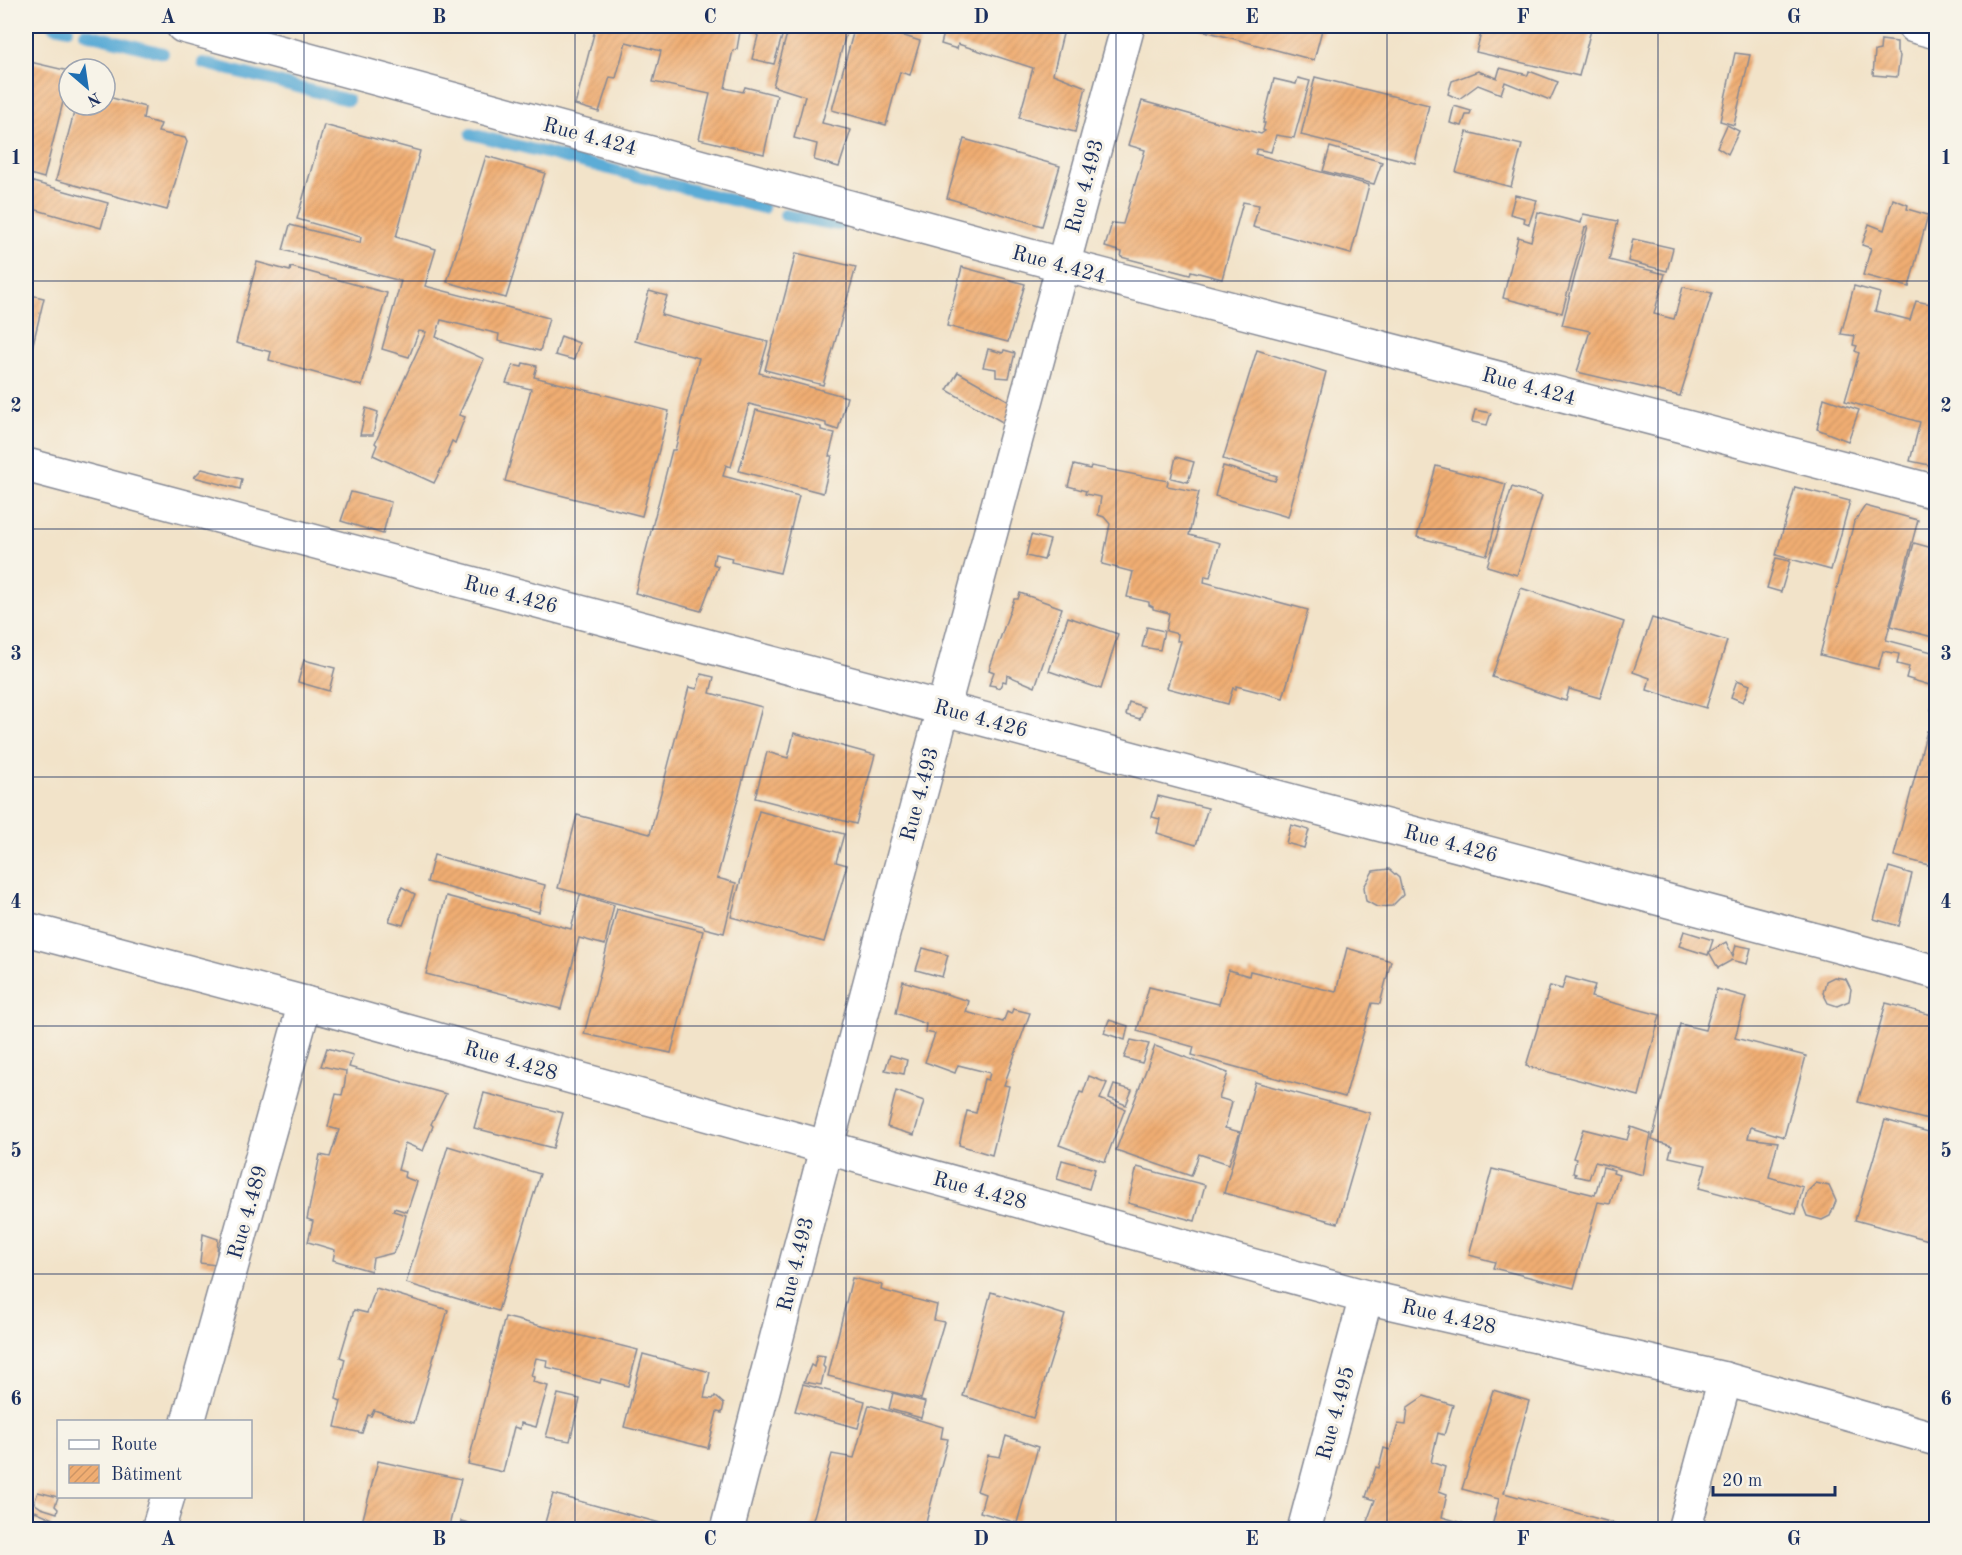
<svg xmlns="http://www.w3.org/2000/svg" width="1962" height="1555" font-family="'Old Standard TT',serif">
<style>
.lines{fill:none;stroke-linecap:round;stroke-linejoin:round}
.stream{stroke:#5cacd6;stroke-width:12}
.building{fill:url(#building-hatch)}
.minor-casing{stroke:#868994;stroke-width:36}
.minor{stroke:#fff;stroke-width:33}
.grid{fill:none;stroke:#1b2f5e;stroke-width:1.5;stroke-opacity:0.55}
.labels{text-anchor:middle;stroke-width:6;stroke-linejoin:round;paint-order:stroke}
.street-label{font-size:21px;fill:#1b2f5e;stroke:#f7f3e8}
.neatline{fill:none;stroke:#1b2f5e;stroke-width:2}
.grid-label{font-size:20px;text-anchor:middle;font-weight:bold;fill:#1b2f5e}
</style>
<defs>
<pattern id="building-hatch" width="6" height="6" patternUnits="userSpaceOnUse" patternTransform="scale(1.5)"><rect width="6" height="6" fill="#f0ad72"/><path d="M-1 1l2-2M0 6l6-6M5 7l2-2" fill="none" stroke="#cd9565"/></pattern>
</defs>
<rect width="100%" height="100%" fill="#f7f3e8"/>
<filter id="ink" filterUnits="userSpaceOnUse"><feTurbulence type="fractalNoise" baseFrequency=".0167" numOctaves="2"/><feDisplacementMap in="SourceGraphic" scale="12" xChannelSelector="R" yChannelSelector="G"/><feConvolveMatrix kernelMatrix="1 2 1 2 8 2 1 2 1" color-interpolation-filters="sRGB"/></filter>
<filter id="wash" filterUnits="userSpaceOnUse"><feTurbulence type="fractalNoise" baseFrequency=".008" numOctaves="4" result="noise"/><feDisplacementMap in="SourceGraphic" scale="24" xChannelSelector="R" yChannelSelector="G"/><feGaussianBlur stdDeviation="1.35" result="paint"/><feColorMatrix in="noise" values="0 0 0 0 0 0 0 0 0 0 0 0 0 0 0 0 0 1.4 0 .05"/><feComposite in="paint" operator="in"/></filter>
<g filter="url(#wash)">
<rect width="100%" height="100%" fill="#f2e3c9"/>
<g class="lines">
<!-- stream -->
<g class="stream">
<polyline points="54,26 68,29"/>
<polyline points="85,33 163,53"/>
<polyline points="203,63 348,100"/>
<polyline points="471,134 763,208"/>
<polyline points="785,215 838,225"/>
</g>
</g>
<g id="blocks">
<!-- building -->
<g class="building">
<polygon points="596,26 741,26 737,49 733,50 725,88 743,92 745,87 777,95 764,154 699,139 710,94 653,82 661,51 626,42 616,78 610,77 599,112 575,105"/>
<polygon points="749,26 785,26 774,64 752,59 758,36"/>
<polygon points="789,26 848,26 822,123 851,130 839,167 814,160 817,144 794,138 805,96 773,86"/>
<polygon points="855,26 891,36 892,32 920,41 910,75 900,72 886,125 832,110"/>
<polygon points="946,26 1065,26 1053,74 1086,87 1075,132 1019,118 1033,68 958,44 957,49 941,44"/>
<polygon points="1203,26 1323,26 1314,60 1201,30"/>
<polygon points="1483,26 1592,26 1579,76 1476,52"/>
<polygon points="1881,40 1897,42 1897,52 1900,56 1897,77 1873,75 1875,51 1880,50"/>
<polygon points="1735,53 1750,55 1734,125 1720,121"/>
<polygon points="26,61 69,71 69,78 44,178 26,173"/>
<polygon points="1500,68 1528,75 1529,71 1558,82 1550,100 1505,82 1501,94 1478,85 1459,99 1448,94 1452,81 1478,71 1497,78"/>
<polygon points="1315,77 1429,105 1415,163 1301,135"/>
<polygon points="1298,78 1310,81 1294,138 1276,135 1271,152 1257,149 1255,154 1369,185 1351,254 1253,227 1259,205 1243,202 1222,279 1191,271 1190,275 1121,257 1122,252 1105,247 1112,223 1123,224 1145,150 1128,145 1142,101 1261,134 1265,131 1263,130 1265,123 1263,123 1274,79 1296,84"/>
<polygon points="105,96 145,107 143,119 161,124 158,132 185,138 187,142 167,210 56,180 76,105 105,105"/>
<polygon points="1454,106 1471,111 1470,115 1466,115 1462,126 1450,123"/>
<polygon points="324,125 420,151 396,237 436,249 425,286 549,318 540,351 498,341 499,334 441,320 436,337 484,359 459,415 465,417 455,443 452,441 447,453 449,453 434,483 373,455 377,445 375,443 426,332 419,331 409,357 382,349 401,281 283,250 290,225 360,243 361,237 297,219"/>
<polygon points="1727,125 1739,131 1728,154 1717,147"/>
<polygon points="1467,132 1522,145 1511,187 1456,172"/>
<polygon points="964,139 1060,166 1042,226 947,198"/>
<polygon points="1330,147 1382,162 1374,184 1323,171"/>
<polygon points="486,156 545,173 506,298 447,282"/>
<polygon points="26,180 108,203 101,228 26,207"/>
<polygon points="1515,195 1537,200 1529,224 1524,222 1525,218 1510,214"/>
<polygon points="1893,199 1908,205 1907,209 1928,215 1909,287 1863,275 1871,248 1862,245 1869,224 1884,230"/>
<polygon points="1538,212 1581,223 1583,214 1618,221 1609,260 1665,274 1654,314 1674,319 1683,287 1712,293 1680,396 1577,372 1590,331 1562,325 1588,226 1585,227 1562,313 1503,298 1518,237 1531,241"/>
<polygon points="1633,239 1673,248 1667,271 1628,261"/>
<polygon points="796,253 856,267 823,385 765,370"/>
<polygon points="257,262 290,271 291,267 387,293 362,386 269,360 271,352 236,343"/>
<polygon points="962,267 1025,284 1008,342 947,326"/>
<polygon points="1854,286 1880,293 1875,311 1910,320 1916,301 1936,305 1936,455 1934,466 1910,461 1920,422 1845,401 1859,353 1855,351 1857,346 1853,345 1855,336 1841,334"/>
<polygon points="649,291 667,296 661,315 768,342 759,373 847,397 838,430 826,426 826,423 749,404 731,467 726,465 723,476 799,496 780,573 731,562 732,558 715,554 713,564 718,566 701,611 635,593 672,450 675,450 699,358 635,341"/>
<polygon points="26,294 44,298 26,373"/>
<polygon points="561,336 579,343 574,360 555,355"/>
<polygon points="988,349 1003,353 1004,350 1015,353 1009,378 996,377 996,369 983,367"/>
<polygon points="1257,350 1326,372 1288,517 1215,496 1223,466 1275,481 1277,476 1223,459"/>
<polygon points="523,363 537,366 534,377 669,411 642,516 505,481 531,389 506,383 513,365 522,367"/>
<polygon points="958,372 1020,407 1009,426 947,390"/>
<polygon points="1824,398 1859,410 1848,441 1817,429"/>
<polygon points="366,408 378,412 373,435 360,435"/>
<polygon points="756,410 821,427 821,430 835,433 829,456 832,456 823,493 739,471"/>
<polygon points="1475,410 1491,413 1487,425 1472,422"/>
<polygon points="1176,457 1194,462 1188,482 1171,478"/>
<polygon points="1074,465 1090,469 1091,466 1168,481 1167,486 1199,492 1189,535 1220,543 1210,577 1205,576 1204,582 1308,610 1283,698 1236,686 1236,689 1233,688 1228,704 1167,688 1181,641 1177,641 1178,634 1166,631 1169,613 1153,609 1153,607 1149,605 1149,602 1127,597 1133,572 1102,564 1110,524 1104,517 1098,515 1101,497 1085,494 1086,491 1068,486"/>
<polygon points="1436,466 1506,484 1487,555 1417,537"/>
<polygon points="202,469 242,479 240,489 194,477"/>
<polygon points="1512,487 1542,496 1517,575 1487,566"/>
<polygon points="1795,487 1850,501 1831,570 1776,555"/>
<polygon points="351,492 391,502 383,534 341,521"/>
<polygon points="1865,506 1918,520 1886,640 1936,653 1936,687 1906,678 1909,667 1897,664 1899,654 1883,651 1878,669 1820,655 1854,522"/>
<polygon points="1031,535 1050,540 1044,560 1026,556"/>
<polygon points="1914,543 1936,549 1936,638 1891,626"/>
<polygon points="1776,558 1790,561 1781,592 1767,588"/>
<polygon points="1521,588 1624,622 1600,698 1569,689 1566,701 1492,677"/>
<polygon points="1020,593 1062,608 1035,687 1007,675 1006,682 1003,681 1000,687 996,688 995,686 989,685 994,672 989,670 1014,599 1018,599"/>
<polygon points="1068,617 1118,634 1101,689 1049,671"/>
<polygon points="1652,618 1727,641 1706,708 1647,690 1650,678 1633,672"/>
<polygon points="1147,627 1164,631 1160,650 1142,647"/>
<polygon points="304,660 335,668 329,691 298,682"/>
<polygon points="701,674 714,677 710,693 762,707 717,878 736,883 724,933 704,928 704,926 558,888 577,815 650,834 689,687 697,689"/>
<polygon points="1737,680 1750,685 1743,702 1731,697"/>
<polygon points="1936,691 1936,711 1931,710"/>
<polygon points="1129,702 1144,707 1140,719 1126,715"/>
<polygon points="1927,731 1936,733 1936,867 1894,856"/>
<polygon points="794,733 875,755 856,824 755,798 767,752 788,758"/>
<polygon points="1158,796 1208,808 1196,845 1157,833 1160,819 1152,817"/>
<polygon points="759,811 844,834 836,862 847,865 824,942 731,917"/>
<polygon points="1291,825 1309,830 1304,848 1286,843"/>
<polygon points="434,855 545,885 539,912 427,882"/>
<polygon points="1889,867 1912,874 1899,926 1874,919"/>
<polygon points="1389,869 1399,878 1403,895 1392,906 1377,907 1366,901 1364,887 1373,871"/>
<polygon points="402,887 415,894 403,925 389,921"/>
<polygon points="580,895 614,905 605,945 579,938 561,1009 426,974 446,896 571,929"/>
<polygon points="617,909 703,931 671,1053 584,1034"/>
<polygon points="1684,931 1713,940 1709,952 1726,942 1733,956 1736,945 1751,948 1747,964 1732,960 1718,968 1709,952 1708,955 1679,946"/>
<polygon points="923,948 948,955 942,977 916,970"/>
<polygon points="1347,948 1391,961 1380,1004 1372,1003 1345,1097 1192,1055 1194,1047 1137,1031 1149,987 1219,1004 1229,970 1249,976 1250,971 1336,992"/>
<polygon points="1566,977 1595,985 1591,997 1660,1015 1639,1096 1526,1066 1550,986 1562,989"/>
<polygon points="1834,977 1846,979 1851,989 1849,1001 1837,1006 1828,1003 1823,993 1826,981"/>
<polygon points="903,981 969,1001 966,1012 1003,1022 1007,1012 1011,1014 1013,1009 1030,1013 1004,1085 1009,1086 992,1155 959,1145 967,1111 976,1113 984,1079 988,1080 990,1073 958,1065 955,1073 925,1062 935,1034 925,1032 926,1024 896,1013"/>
<polygon points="1717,989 1746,997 1735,1038 1806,1056 1784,1137 1751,1127 1748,1138 1778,1142 1769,1177 1803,1187 1796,1214 1699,1188 1706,1165 1669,1157 1672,1146 1652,1140 1680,1024 1705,1030"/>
<polygon points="1886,1003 1936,1016 1936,1122 1858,1102"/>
<polygon points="1109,1020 1128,1026 1125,1040 1104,1033"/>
<polygon points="1131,1040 1149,1044 1142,1063 1124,1058"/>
<polygon points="1155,1046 1228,1073 1219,1098 1232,1102 1225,1128 1240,1132 1229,1164 1199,1154 1191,1176 1116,1150"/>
<polygon points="327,1048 353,1055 349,1067 446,1094 431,1124 433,1126 423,1151 405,1143 398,1170 405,1172 404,1177 417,1182 407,1212 394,1208 393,1211 406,1215 400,1239 393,1253 373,1258 371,1271 333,1260 335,1250 308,1242 313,1221 307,1219 320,1155 330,1157 339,1130 328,1127 336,1094 342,1095 345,1082 346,1071 321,1066"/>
<polygon points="890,1055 907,1060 904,1074 885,1070"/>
<polygon points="1089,1076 1107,1083 1100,1099 1125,1109 1105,1162 1059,1145 1080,1092 1083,1093"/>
<polygon points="1255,1082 1370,1113 1338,1223 1224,1193"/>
<polygon points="1114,1085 1132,1090 1126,1105 1109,1098"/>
<polygon points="896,1091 924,1101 914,1135 887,1127"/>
<polygon points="484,1093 563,1113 553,1148 474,1128"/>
<polygon points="1885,1120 1936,1134 1936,1242 1855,1220"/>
<polygon points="1631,1127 1651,1134 1643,1175 1595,1162 1589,1179 1575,1176 1576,1174 1573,1173 1576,1159 1573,1158 1583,1129 1627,1140"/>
<polygon points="448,1146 540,1174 498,1311 406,1283"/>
<polygon points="1062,1160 1095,1169 1089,1189 1057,1179"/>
<polygon points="1137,1167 1205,1185 1195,1221 1128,1203"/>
<polygon points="1603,1167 1614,1170 1613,1173 1619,1175 1610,1204 1598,1202 1574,1288 1493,1268 1495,1262 1469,1255 1492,1169 1595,1195"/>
<polygon points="1816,1183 1829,1186 1836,1201 1830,1216 1822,1220 1807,1216 1803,1206 1807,1192"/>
<polygon points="203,1234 218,1239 216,1265 200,1263"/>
<polygon points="852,1278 882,1285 881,1290 937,1305 934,1320 944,1322 921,1399 828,1376"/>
<polygon points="376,1288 448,1310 414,1423 374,1410 371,1416 368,1415 362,1433 335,1427 341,1401 336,1399 345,1359 340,1357 354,1310 367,1313"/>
<polygon points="991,1292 1065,1315 1033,1418 963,1396"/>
<polygon points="505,1317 638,1350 628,1386 601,1379 600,1383 563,1373 563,1371 546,1367 547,1360 536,1358 531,1376 534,1377 533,1382 548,1386 536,1427 521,1423 520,1429 514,1427 503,1472 468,1464"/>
<polygon points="643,1354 710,1372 704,1398 713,1399 715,1396 724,1404 722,1413 717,1412 708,1448 624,1427"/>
<polygon points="817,1355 825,1356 823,1366 825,1368 821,1385 804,1382 811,1365 814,1367"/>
<polygon points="803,1384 865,1401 858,1428 795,1411"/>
<polygon points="1493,1390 1529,1401 1504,1493 1617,1524 1615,1530 1491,1530 1499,1499 1462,1489"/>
<polygon points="893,1393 925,1402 921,1418 889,1409"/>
<polygon points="558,1394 580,1399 570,1441 546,1437"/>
<polygon points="1424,1396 1453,1405 1444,1435 1438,1433 1431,1462 1445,1467 1439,1491 1447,1494 1442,1517 1476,1527 1475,1530 1369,1530 1366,1524 1375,1500 1366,1497 1376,1467 1379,1468 1384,1448 1390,1450 1398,1424 1406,1425 1408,1407"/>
<polygon points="869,1405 943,1427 941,1438 948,1439 924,1530 810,1530 832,1454 854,1458"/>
<polygon points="1006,1436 1038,1447 1017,1523 980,1512 985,1494 977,1491 988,1455 1000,1457"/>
<polygon points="378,1461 461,1479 448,1530 360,1530"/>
<polygon points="38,1492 58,1497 55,1506 58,1509 57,1513 41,1508 34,1503"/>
<polygon points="553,1494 660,1523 658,1530 543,1530"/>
<polygon points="35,1511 54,1519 49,1527 31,1519"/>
<polygon points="461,1521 490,1529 490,1530 459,1530"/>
</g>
</g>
</g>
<g filter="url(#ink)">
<use href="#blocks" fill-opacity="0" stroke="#868994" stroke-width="1.5"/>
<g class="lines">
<defs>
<g id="minor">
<polyline points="183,26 1063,265 1936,492"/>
<polyline points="1914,26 1936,32"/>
<polyline points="26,465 1936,972"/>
<polyline points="26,929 305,1003 1366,1297 1725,1379 1936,1439"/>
<polyline points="188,1422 305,1003"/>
<polyline points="158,1530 168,1496"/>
<path d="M727,1530C856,1027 992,526 1128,26"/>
<polyline points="1304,1530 1366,1297"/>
<polyline points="1684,1530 1725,1379"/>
</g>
</defs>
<!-- minor casing -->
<use href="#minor" class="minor-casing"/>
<!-- minor -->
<use href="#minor" class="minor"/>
</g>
</g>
<!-- grid -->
<path class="grid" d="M304,26V1530M575,26V1530M846,26V1530M1116,26V1530M1387,26V1530M1658,26V1530M26,281H1936M26,529H1936M26,777H1936M26,1026H1936M26,1274H1936"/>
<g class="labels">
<!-- street labels -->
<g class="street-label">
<text transform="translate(590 136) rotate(15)" y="7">Rue 4.424</text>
<text transform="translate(1084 186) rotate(-75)" y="7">Rue 4.493</text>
<text transform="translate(1059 264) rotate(15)" y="7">Rue 4.424</text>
<text transform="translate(1529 386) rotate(15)" y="7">Rue 4.424</text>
<text transform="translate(511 594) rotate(15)" y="7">Rue 4.426</text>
<text transform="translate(981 718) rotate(15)" y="7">Rue 4.426</text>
<text transform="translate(919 794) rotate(-75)" y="7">Rue 4.493</text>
<text transform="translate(1451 843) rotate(15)" y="7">Rue 4.426</text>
<text transform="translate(511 1060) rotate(16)" y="7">Rue 4.428</text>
<text transform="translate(980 1190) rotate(15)" y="7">Rue 4.428</text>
<text transform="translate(247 1212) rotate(-74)" y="7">Rue 4.489</text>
<text transform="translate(795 1264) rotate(-76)" y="7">Rue 4.493</text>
<text transform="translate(1449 1316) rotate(13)" y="7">Rue 4.428</text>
<text transform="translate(1335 1413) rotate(-75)" y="7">Rue 4.495</text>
</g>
</g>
<!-- margin -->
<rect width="1962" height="1555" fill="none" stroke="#f7f3e8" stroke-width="66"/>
<!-- legend -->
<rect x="57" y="1420" width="195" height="78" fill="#f7f3e8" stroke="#9fa5b1" stroke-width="1.5"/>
<rect x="69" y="1440" width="30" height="9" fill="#ffffff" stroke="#9fa5b1" stroke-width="1.5"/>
<text x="111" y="1450" font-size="18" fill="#1b2f5e">Route</text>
<rect x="69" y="1465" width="30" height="18" fill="url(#building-hatch)" stroke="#9fa5b1" stroke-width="1.5"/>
<text x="111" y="1480" font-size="18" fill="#1b2f5e">Bâtiment</text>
<!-- north arrow -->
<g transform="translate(87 87) rotate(151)"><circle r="28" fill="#f7f3e8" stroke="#9fa5b1" stroke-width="1.5"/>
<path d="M0-4.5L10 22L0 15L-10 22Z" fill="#1f6fb2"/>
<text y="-9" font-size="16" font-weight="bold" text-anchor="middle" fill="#1b2f5e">N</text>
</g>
<!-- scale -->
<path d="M1713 1486v9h122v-9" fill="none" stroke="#1b2f5e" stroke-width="3"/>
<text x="1722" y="1486" font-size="18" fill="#1b2f5e" stroke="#f7f3e8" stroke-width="4.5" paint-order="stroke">20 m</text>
<rect x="33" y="33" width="1896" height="1489" class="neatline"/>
<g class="grid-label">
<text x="168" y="23">A</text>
<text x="439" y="23">B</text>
<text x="710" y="23">C</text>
<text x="981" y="23">D</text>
<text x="1252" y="23">E</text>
<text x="1523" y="23">F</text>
<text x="1794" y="23">G</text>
<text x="16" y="164">1</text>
<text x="1946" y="164">1</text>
<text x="16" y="412">2</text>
<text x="1946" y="412">2</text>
<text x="16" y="660">3</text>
<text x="1946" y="660">3</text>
<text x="16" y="908">4</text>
<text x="1946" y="908">4</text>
<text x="16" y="1157">5</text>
<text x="1946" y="1157">5</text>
<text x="16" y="1405">6</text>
<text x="1946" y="1405">6</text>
<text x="168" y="1545">A</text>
<text x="439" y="1545">B</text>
<text x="710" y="1545">C</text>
<text x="981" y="1545">D</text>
<text x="1252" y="1545">E</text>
<text x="1523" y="1545">F</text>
<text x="1794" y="1545">G</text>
</g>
</svg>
